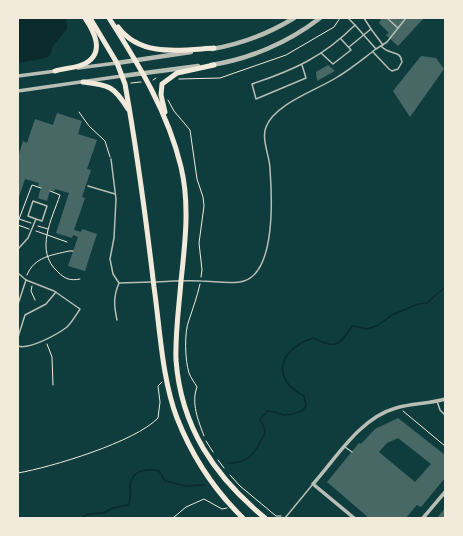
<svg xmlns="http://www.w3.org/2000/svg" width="463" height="536" font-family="Helvetica,sans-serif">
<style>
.water{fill:#0a2a2b}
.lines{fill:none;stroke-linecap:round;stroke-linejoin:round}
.stream{stroke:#0a2a2b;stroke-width:1.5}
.building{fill:#486865;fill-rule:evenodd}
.path{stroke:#f1e9da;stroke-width:1}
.service{stroke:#b8beb3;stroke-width:1.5}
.minor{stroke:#b8beb3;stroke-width:3.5}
.tertiary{stroke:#b8beb3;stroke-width:4.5}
.secondary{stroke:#f1e9da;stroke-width:5}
</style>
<rect width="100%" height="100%" fill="#0f3d3e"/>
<!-- water -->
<polygon class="water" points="18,18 66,18 67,29 53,46 50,55 46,58 18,63"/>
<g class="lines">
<!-- stream -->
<g class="stream">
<path d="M228,463C245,463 253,457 260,442C262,439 265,435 265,430C264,427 261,422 260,419L268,411C274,411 275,412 280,414C286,417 296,413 302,411L306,406L304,396C269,378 280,349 313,338C336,348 338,348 352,326L366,329L377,326L392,315L418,304L427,303L445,287"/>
<path d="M81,518L88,514L103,513L113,508L128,505C132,498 130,493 130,486C131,470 147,468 159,471L165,481L185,486L204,485"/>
</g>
</g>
<!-- building -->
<g class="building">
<polygon points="379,18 424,18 398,46 386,35 389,33 379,23 381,20"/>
<polygon points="421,56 436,58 444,69 410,117 393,91"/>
<polygon points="328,65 335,71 317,81 316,72"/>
<polygon points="57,113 82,121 78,134 97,140 87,169 91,170 82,197 85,198 74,230 81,232 82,229 97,234 85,271 68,266 78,237 73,235 72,238 56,233 69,193 55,189 54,191 50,190 47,201 38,198 41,187 38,186 39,183 25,179 18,200 18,157 23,141 27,143 35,119 53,125"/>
<path d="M398,418L445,455V478L421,507L417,505L406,518H369L327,482L359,443L361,444L375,429ZM398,438L431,464L415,482L379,452L387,443Z"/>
<polygon points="445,508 445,518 437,518"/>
</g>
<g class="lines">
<!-- path -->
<g class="path">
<polyline points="179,79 220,78 286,55 334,27 340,18"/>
<polyline points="153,80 156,78"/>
<polyline points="131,83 141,82"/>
<polyline points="168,100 174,111 190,130 197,179 203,197 204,206 199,243 202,270 201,277"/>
<polyline points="79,112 89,126 105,141 110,157"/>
<path d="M50,191L60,195C52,219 34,251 58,272C65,279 70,281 80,279"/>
<polyline points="31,223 19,219 32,185 41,188"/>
<polyline points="18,225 29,229"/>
<polyline points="38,226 48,229"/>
<polyline points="36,231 67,242"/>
<path d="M27,275C34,257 52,255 69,251H73"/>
<path d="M200,284C197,297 193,308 189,320C184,332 185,361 189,373C191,378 194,382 197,387C191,403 198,420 204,436"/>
<polyline points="32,286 31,291 35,300"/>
<polyline points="47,344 52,357 53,385"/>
<polyline points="403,411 445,446"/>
<polyline points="206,441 213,452"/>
<polyline points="218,460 224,468"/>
<path d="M18,473C52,467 135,442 158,418L160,402L158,386L162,382"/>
<polyline points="230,475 240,486 276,516 281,516"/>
<polyline points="173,518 186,507 204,499 222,509 227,508"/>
</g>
<!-- service -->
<g class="service">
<polyline points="348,18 355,25"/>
<polyline points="387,18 398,28"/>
<polyline points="371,29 383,45"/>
<polyline points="349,47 371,29 364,18"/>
<polyline points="376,49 387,42 406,18"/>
<path d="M373,52L389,69L392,71L398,69L402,62C400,49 390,56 381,46"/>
<polyline points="321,53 333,64 351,50 341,39"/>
<polyline points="111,159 116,199 114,238 110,259 113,274 119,283 152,282"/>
<polyline points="88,186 115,194"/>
<polyline points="18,249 28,238 36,219 42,221 47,206 33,201 28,216 36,219"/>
<path d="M18,273L26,280L54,291L80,309C76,315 72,322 67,327C58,334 29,350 18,346"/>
<path d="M156,282C171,281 186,280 201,281C214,281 231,285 244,281C276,271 272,196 270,169C270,157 261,139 266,127C275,103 318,90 339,76C352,68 364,58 376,49L355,25C323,57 294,70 252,84L256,99L306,78L302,65"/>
<polyline points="18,304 26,280"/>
<path d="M117,320C114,306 113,297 119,283"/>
<polyline points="18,337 25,315 46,304 56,292"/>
<polyline points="437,401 440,410 445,415"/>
<polyline points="345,447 352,452"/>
<polyline points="285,518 313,484"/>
</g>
<!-- minor -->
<g class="minor">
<polyline points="78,68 117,63"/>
<polyline points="18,76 56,71"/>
<polyline points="18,91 122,76"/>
<path d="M354,518L313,484C337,457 360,418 396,408C412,403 429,404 445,399"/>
<polyline points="423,518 445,492"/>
</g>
<!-- tertiary -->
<g class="tertiary">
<path d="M212,49C242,44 268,34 294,18"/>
<polyline points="117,63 191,52"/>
<path d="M211,65C250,59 289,42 320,18"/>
<polyline points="122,76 198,66"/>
</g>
<!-- secondary -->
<g class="secondary">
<path d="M90,18L117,63L125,84C137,151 146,219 154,287C160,329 162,379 177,418C192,456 214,490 243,518"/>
<path d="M109,18C139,65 168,112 181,167C190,204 185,244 181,281C179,307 175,334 176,360C181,427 214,476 265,518"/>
<path d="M118,27C141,58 182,50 214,48"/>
<path d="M55,71C64,68 78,68 86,63C105,52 94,31 85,18"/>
<path d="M83,82C109,85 114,86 128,109"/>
<polyline points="165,112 161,95 162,84 177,73 214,65"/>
</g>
</g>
<!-- border -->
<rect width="463" height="536" fill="none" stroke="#f1e9da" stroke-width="38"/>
</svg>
